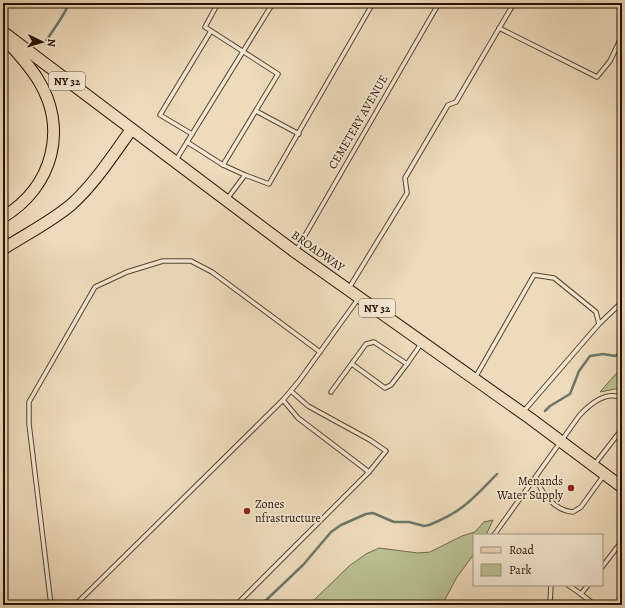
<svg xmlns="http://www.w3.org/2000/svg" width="625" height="608" font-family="Alegreya,serif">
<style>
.green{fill:#b9c090;stroke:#6f6849}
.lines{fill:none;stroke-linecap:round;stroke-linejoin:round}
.stream{stroke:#6b776a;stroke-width:2.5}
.service-casing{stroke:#574430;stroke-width:5.5}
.primary-casing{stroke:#251102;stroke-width:13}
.service{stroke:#f4e8d3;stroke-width:3.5}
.primary{stroke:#eedbbb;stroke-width:11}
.poi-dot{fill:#8f2418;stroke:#f4e8d3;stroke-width:1.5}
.labels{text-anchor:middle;stroke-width:3.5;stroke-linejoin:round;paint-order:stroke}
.shield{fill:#f4e8d3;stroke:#635241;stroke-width:1}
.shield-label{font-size:11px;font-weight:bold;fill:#251102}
.street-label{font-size:12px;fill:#251102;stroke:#f4e8d3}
.poi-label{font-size:12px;fill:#251102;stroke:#f4e8d3;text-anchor:end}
</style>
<rect width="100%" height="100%" fill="#eedbbb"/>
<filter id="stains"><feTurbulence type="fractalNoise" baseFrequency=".005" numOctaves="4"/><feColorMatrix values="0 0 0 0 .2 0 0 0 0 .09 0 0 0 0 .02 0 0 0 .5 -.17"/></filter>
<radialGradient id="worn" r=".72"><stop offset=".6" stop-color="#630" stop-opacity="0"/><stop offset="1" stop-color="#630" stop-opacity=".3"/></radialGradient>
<!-- green -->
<g class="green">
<polygon points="622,367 622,390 615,389 600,392"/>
<polygon points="493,520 486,535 474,535 474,554 457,577 442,605 309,605 349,566 366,554 379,548 418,553 430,552 462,536 475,532 484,522"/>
</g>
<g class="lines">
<!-- stream -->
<g class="stream">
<path d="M45,43C53,29 64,17 69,3"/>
<polyline points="545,411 550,406 570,394 579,371 590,356 603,354 615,356 622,351"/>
<path d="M261,605L303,565L331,532L341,525L366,514L373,513L394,522H409L424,526L429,525C462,512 473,499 497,474"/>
</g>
<defs>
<g id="service">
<polyline points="218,3 205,27 278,74 223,165"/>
<polyline points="499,28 597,77 610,61 622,36"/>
<polyline points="256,111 299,134"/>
<polyline points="192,134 160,115 211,31"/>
<polyline points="187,142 223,165 245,175 227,199"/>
<polyline points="176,160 273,3"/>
<polyline points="245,175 269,184 373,3"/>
<polyline points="296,251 439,3"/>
<polyline points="349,288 407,193 405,178 448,105 456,102 514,3"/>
<polyline points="599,324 622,302"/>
<polyline points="352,364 385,388 391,385 407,364"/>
<polyline points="475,378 534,275 554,278 596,312 599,324 523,412"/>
<polyline points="331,392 366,344 374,342 407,364 421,344"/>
<polyline points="283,400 298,418 369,472 386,451 370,440 308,406 291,391"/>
<polyline points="594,465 622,429"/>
<path d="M536,477C540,492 555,511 573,512L581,507L604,475"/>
<path d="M494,535L579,416C589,405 605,390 622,398"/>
<polyline points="602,567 622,541"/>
<polyline points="551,585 550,602 552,605"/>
<polyline points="568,585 581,594"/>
<polyline points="588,585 581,594 595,605"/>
<polyline points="51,605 29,424 29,402 95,287 127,272 163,261 191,261 212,272 320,352"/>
<polyline points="75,605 283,400 299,381 358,299"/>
<polyline points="236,605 369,472"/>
</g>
<g id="primary">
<polyline points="3,32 295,252 531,419 622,487"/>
<path d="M3,217C53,187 69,128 37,78C28,64 17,52 6,40"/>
<path d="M3,249C26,234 51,222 72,204C95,183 113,155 131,130"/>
</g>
</defs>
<!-- service casing -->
<use href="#service" class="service-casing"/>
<!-- primary casing -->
<use href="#primary" class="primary-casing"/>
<!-- service -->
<use href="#service" class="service"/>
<!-- primary -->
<use href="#primary" class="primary"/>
</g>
<!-- markers -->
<g class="poi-dot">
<circle cx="571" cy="488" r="4"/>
<circle cx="247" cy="511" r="4"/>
</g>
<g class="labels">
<!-- shield labels -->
<g class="shield">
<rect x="49" y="72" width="36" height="18" rx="3"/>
<rect x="359" y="299" width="36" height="18" rx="3"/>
</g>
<g class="shield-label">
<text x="67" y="85">NY 32</text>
<text x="377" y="312">NY 32</text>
</g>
<!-- street labels -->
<g class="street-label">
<text transform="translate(358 122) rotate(-60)" y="4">CEMETERY AVENUE</text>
<text transform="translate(318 251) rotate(35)" y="4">BROADWAY</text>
</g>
<!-- poi labels -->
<g class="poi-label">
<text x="563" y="485">Menands<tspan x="563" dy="14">Water Supply</tspan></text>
<text x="255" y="508" text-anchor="start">Zones<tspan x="255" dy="14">nfrastructure</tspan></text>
</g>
</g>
<!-- margin -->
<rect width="625" height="608" fill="none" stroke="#eedbbb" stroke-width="16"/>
<rect x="4" y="4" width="617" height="600" fill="none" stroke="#251102" stroke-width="2"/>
<rect x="8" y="8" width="609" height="592" fill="none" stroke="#251102"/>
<!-- legend -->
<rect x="473" y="534" width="130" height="52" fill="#f4e8d3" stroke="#a1927f"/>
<rect x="481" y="547" width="20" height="6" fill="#eedbbb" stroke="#a1927f"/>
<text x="509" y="554" font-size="12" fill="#251102">Road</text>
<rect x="481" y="564" width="20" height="12" fill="#b9c090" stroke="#a1927f"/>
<text x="509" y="574" font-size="12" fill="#251102">Park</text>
<!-- north arrow -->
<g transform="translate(42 42) rotate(95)" stroke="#f4e8d3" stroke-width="3" paint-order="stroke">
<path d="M0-3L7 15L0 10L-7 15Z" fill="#251102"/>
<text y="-6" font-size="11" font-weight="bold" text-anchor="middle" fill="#251102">N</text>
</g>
<rect width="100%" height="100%" filter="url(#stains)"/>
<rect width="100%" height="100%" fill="url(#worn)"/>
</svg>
